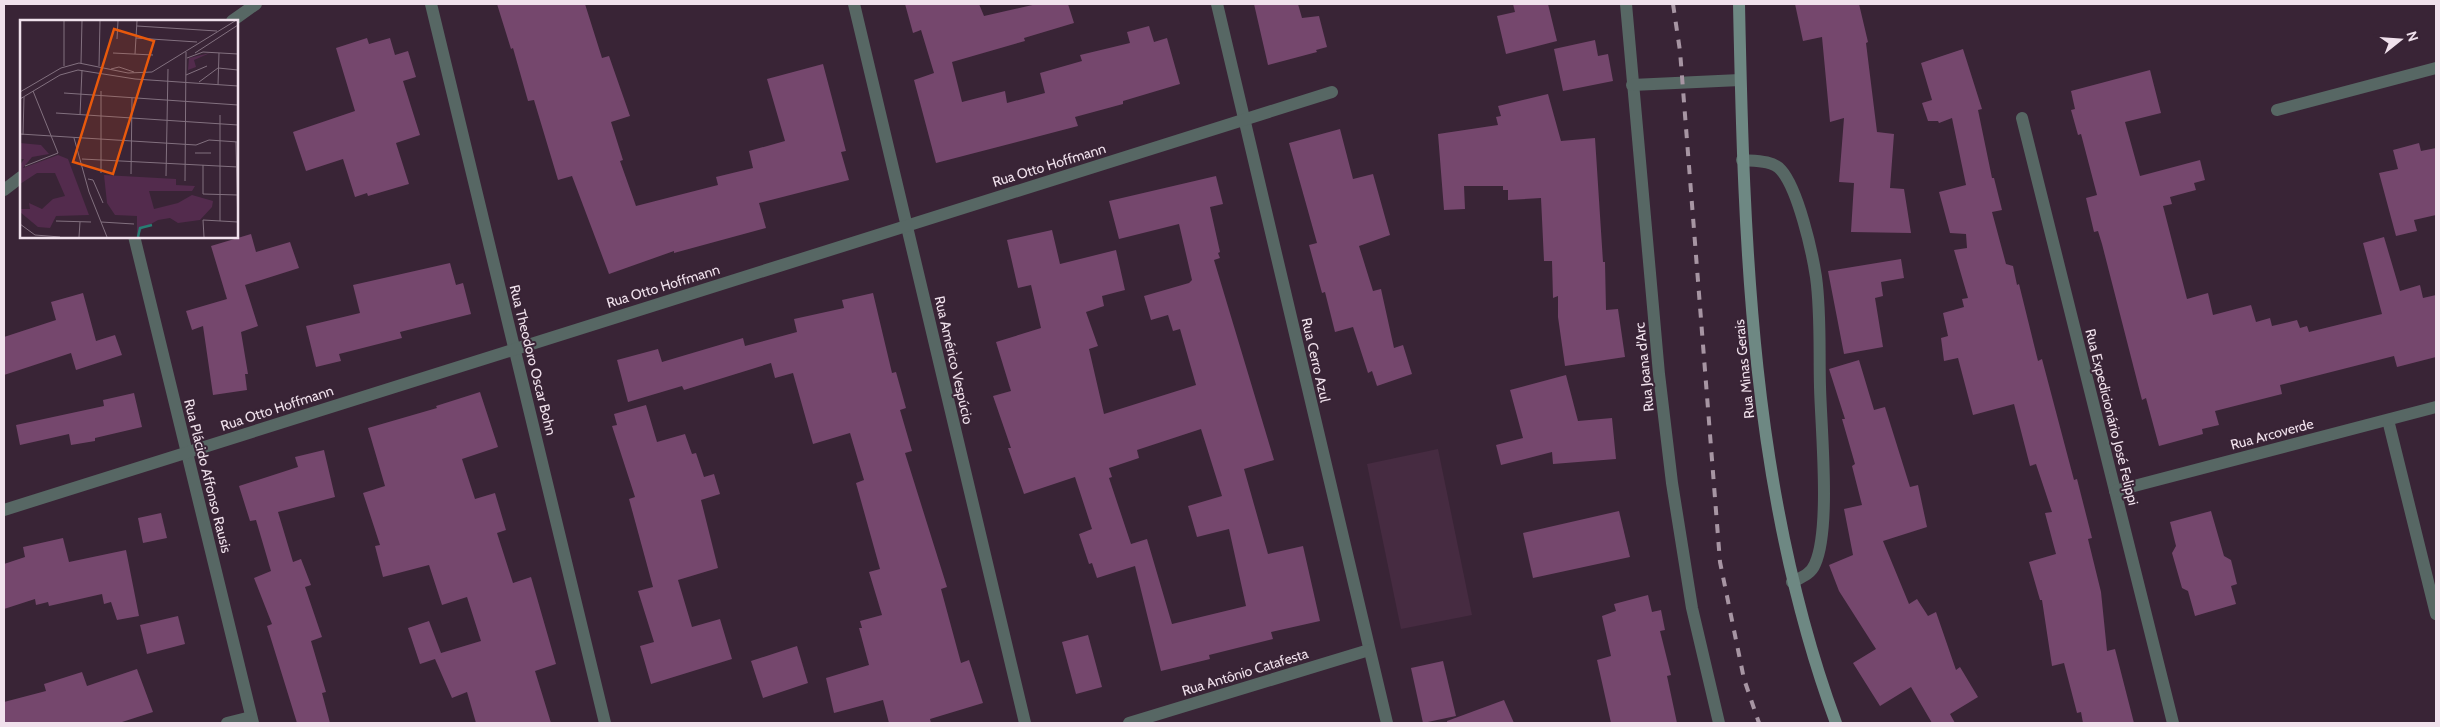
<svg xmlns="http://www.w3.org/2000/svg" width="2440" height="727" font-family="Cabin,sans-serif">
<style>
.built{fill:#462b41}
.building{fill:#75476d;fill-rule:evenodd}
.lines{fill:none;stroke-linecap:round;stroke-linejoin:round}
.street{stroke:#576764;stroke-width:12}
.secondary{stroke:#6e8883;stroke-width:12}
.rail{stroke:#a795a3;stroke-width:4;stroke-dasharray:9 9;stroke-linecap:butt}
.labels{text-anchor:middle;stroke-width:4;stroke-linejoin:round;paint-order:stroke}
.street-label{font-size:14px;fill:#f0e1ec;stroke:#392436}
.inset-river{fill:none;stroke:#277d73;stroke-width:2.5}
.inset-road{fill:none;stroke:#82707f;stroke-width:1}
.view{fill:#e8590c;fill-opacity:0.15;stroke:#e8590c;stroke-width:2.5}
.inset-edge{fill:none;stroke:#f0e1ec;stroke-width:2.5}
</style>
<rect width="100%" height="100%" fill="#392436"/>
<!-- built -->
<polygon class="built" points="1438,449 1472,615 1401,629 1367,464"/>
<!-- building -->
<g class="building">
<polygon points="497,4 585,4 602,58 609,56 630,116 611,122 623,160 620,161 636,206 718,185 716,177 753,168 749,151 785,141 767,79 823,64 846,151 841,152 849,180 759,203 766,228 674,253 674,251 609,274 572,176 558,180 534,100 528,101 513,48 511,49"/>
<polygon points="905,4 979,4 984,16 1037,4 1068,4 1074,23 1024,38 1025,41 952,62 962,102 1005,91 1007,103 1045,93 1040,73 1082,61 1080,55 1130,43 1127,32 1149,26 1154,42 1167,38 1180,84 1123,101 1123,104 1075,117 1078,126 936,163 914,80 934,73 921,30 913,33"/>
<polygon points="1254,4 1298,4 1302,18 1319,16 1327,47 1316,50 1317,52 1268,65"/>
<polygon points="1513,4 1548,4 1557,41 1506,54 1497,16 1515,12"/>
<polygon points="1795,4 1859,4 1868,42 1866,43 1877,132 1894,134 1890,188 1904,189 1911,233 1851,232 1854,183 1839,182 1844,118 1830,122 1822,37 1803,41"/>
<polygon points="367,38 369,44 390,38 395,55 408,51 416,77 403,81 420,135 396,143 409,184 368,196 367,193 355,197 343,159 306,171 293,132 355,111 336,48"/>
<polygon points="1595,40 1598,56 1608,54 1613,81 1563,91 1554,49"/>
<polygon points="1963,49 1982,109 1978,110 1992,178 1994,178 2002,210 1992,212 2006,264 2013,266 2017,285 2019,284 2038,361 2042,359 2074,480 2077,479 2092,538 2088,539 2101,592 2107,651 2115,649 2134,723 2083,723 2081,712 2077,713 2064,663 2052,666 2042,600 2040,600 2029,562 2056,554 2045,513 2052,512 2036,464 2030,466 2014,404 1973,415 1958,358 1944,361 1941,338 1948,336 1943,313 1964,307 1962,299 1968,298 1954,250 1967,248 1966,234 1950,233 1939,192 1966,185 1952,118 1939,123 1938,121 1928,121 1922,103 1932,100 1921,63"/>
<polygon points="2150,70 2161,113 2125,122 2140,176 2200,160 2205,180 2194,183 2196,190 2170,197 2172,204 2163,206 2187,299 2208,293 2213,315 2251,305 2256,322 2270,318 2272,326 2297,320 2300,328 2307,326 2309,332 2382,314 2363,243 2384,237 2400,291 2420,285 2423,298 2436,295 2436,357 2397,367 2394,356 2280,385 2282,394 2215,411 2219,425 2202,429 2203,434 2159,446 2146,398 2142,400 2102,244 2098,231 2094,232 2086,198 2097,195 2081,134 2078,135 2071,110 2075,109 2071,91"/>
<polygon points="1548,94 1561,141 1595,138 1603,262 1605,262 1606,310 1618,309 1625,357 1565,366 1558,317 1558,296 1553,298 1552,261 1544,261 1541,198 1508,200 1508,190 1503,190 1503,186 1464,186 1465,209 1444,210 1438,134 1498,125 1496,117 1501,116 1498,106"/>
<polygon points="1340,129 1353,179 1373,174 1390,235 1359,246 1373,291 1381,289 1394,348 1403,345 1412,374 1377,386 1372,371 1368,373 1353,327 1335,332 1325,292 1322,293 1309,245 1317,243 1289,143"/>
<polygon points="2419,143 2421,151 2436,148 2436,215 2414,220 2417,231 2396,236 2379,173 2398,169 2393,150"/>
<path d="M1216,176L1223,204L1210,207L1220,252L1218,253L1220,258L1214,260L1274,460L1244,469L1268,554L1303,546L1320,621L1271,632L1273,639L1209,655L1210,659L1161,671L1135,566L1097,578L1092,563L1089,564L1079,534L1092,529L1075,477L1024,494L1008,448H1011L993,396L1011,391L996,342L1041,328L1031,285L1018,288L1007,240L1052,230L1060,264L1116,250L1125,290L1102,296L1104,306L1086,312L1098,346L1089,349L1104,414L1196,385L1180,329L1173,331L1168,315L1151,320L1144,296L1189,283L1192,280L1179,224L1119,239L1109,201ZM1201,429L1222,496L1188,506L1197,537L1229,529L1246,606L1172,624L1147,539L1131,544L1109,478L1112,477L1109,468L1139,458L1137,450Z"/>
<polygon points="251,234 256,252 290,242 299,268 245,285 258,326 241,332 248,374 245,374 247,390 213,395 203,326 192,330 186,311 227,299 211,246"/>
<polygon points="1901,259 1904,278 1881,282 1883,296 1875,298 1883,347 1844,354 1828,271"/>
<polygon points="450,263 456,285 463,283 471,314 400,332 402,338 339,354 341,361 316,367 306,326 360,313 353,285"/>
<polygon points="83,293 96,341 115,335 122,355 76,370 71,353 4,375 4,337 56,320 51,302"/>
<polygon points="873,293 892,373 896,372 906,408 900,410 912,451 905,453 947,587 941,589 961,663 969,660 983,703 930,719 931,723 889,723 883,700 834,713 826,678 869,665 859,628 862,628 860,621 882,615 869,572 880,569 856,483 864,480 850,433 813,444 793,373 775,378 771,363 684,390 682,386 628,402 617,360 658,349 662,362 743,338 745,346 797,332 794,319 844,308 842,300"/>
<polygon points="1859,360 1874,410 1885,407 1910,487 1918,485 1927,527 1883,541 1909,604 1917,599 1928,616 1936,612 1956,670 1960,667 1978,697 1950,714 1955,723 1932,723 1911,687 1880,706 1853,663 1876,649 1839,591 1829,565 1853,555 1844,509 1862,505 1852,466 1855,464 1842,419 1845,419 1829,369"/>
<polygon points="1566,375 1578,421 1612,418 1616,459 1553,464 1552,452 1501,465 1496,445 1523,438 1510,390"/>
<polygon points="480,392 498,447 462,459 475,499 495,493 506,530 497,533 513,583 531,577 556,664 535,671 551,723 476,723 467,692 452,698 435,659 420,664 408,628 429,621 441,653 481,641 467,597 442,605 429,565 383,577 375,546 380,545 363,493 385,486 368,428 437,408 436,406"/>
<polygon points="134,393 142,427 95,438 95,441 71,445 69,434 20,445 16,425 104,406 103,400"/>
<polygon points="646,405 657,442 685,434 692,454 696,453 704,477 714,474 720,494 701,500 718,568 678,580 692,627 720,619 732,659 651,684 640,646 654,642 638,591 653,587 629,499 635,497 612,426 617,425 614,414"/>
<polygon points="324,450 335,497 278,512 293,562 301,559 311,585 305,587 322,637 311,641 326,692 322,693 330,723 297,723 267,626 272,624 254,578 271,571 256,520 250,521 239,486 298,467 295,457"/>
<polygon points="1619,511 1630,557 1533,578 1523,533"/>
<polygon points="2211,511 2224,556 2231,560 2237,584 2231,586 2236,604 2195,616 2188,591 2182,588 2172,553 2176,546 2170,522"/>
<polygon points="161,513 167,538 143,543 138,518"/>
<polygon points="63,538 69,562 126,550 139,616 117,620 111,602 104,604 102,594 49,606 48,602 36,605 35,599 4,609 4,564 25,557 23,547"/>
<polygon points="1648,595 1652,612 1661,610 1665,630 1660,631 1671,675 1667,676 1677,723 1611,723 1597,660 1611,656 1602,616 1616,611 1614,604"/>
<polygon points="178,616 185,644 147,654 140,625"/>
<polygon points="1088,635 1102,687 1076,694 1062,642"/>
<polygon points="797,646 808,683 763,698 751,661"/>
<polygon points="1443,661 1456,716 1423,723 1411,668"/>
<polygon points="137,669 153,712 119,723 4,723 4,702 46,691 44,684 82,672 87,686"/>
<polygon points="1504,700 1514,723 1447,723 1447,721"/>
</g>
<g class="lines">
<!-- street -->
<g class="street">
<polyline points="431,4 605,723"/>
<polyline points="854,4 1025,723"/>
<polyline points="1217,4 1387,723"/>
<polyline points="1626,4 1659,374 1672,483 1692,608 1719,723"/>
<polyline points="232,21 256,4"/>
<polyline points="1632,85 1740,80"/>
<polyline points="2277,110 2436,68"/>
<polyline points="2022,118 2173,723"/>
<path d="M1742,160C1755,161 1773,160 1781,170C1798,189 1812,251 1816,277C1821,313 1819,351 1820,387C1821,429 1831,529 1815,564C1811,574 1802,577 1792,582"/>
<polyline points="4,190 21,177"/>
<polyline points="134,236 253,723"/>
<polyline points="2388,420 2436,614"/>
<polyline points="2115,491 2436,407"/>
<polyline points="4,510 1332,92"/>
<polyline points="227,723 251,717"/>
<polyline points="1129,723 1369,650"/>
</g>
<!-- secondary -->
<path class="secondary" d="M1739,4C1744,246 1751,493 1836,723"/>
<!-- rail -->
<polyline class="rail" points="1673,4 1680,51 1720,562 1744,679 1759,723"/>
</g>
<g class="labels">
<!-- street labels -->
<g class="street-label">
<text transform="translate(1049 165) rotate(-17)" y="5">Rua Otto Hoffmann</text>
<text transform="translate(663 286) rotate(-17)" y="5">Rua Otto Hoffmann</text>
<text transform="translate(533 360) rotate(76)" y="5">Rua Theodoro Oscar Bohn</text>
<text transform="translate(954 360) rotate(77)" y="5">Rua Américo Vespúcio</text>
<text transform="translate(1316 360) rotate(77)" y="5">Rua Cerro Azul</text>
<text transform="translate(1644 367) rotate(-96)" y="5">Rua Joana d'Arc</text>
<text transform="translate(1744 369) rotate(-96)" y="5">Rua Minas Gerais</text>
<text transform="translate(277 408) rotate(-18)" y="5">Rua Otto Hoffmann</text>
<text transform="translate(2112 417) rotate(76)" y="5">Rua Expedicionário José Felippi</text>
<text transform="translate(2272 434) rotate(-15)" y="5">Rua Arcoverde</text>
<text transform="translate(208 476) rotate(76)" y="5">Rua Plácido Affonso Rausis</text>
<text transform="translate(1245 672) rotate(-17)" y="5">Rua Antônio Catafesta</text>
</g>
</g>
<!-- overview -->
<g transform="translate(20 20)">
<rect width="218" height="218" fill="#392436"/>
<path d="M190,33L174,40L176,47L168,50L169,38ZM0,123L21,125L29,134L12,137L3,148L38,135L48,139L69,195L36,196L30,208L18,207L0,192L1,189H10L9,183L22,189L33,179L45,176L35,153H17L0,164V145L4,139H0ZM84,155L156,159V165L175,166L172,171H129L134,189L158,183L172,175L193,181L192,187L180,200L158,203L150,198L138,200L122,209L117,217V196L95,195L87,183Z" fill="#532b4d"/>
<path class="inset-river" d="M118,217L120,208L132,205"/>
<path class="inset-road" d="M44,1V46M117,6L197,11M116,18L177,22M97,19L98,1M93,33L133,35M175,33L218,5M115,34L117,1M167,38L183,32L218,34M61,43L62,1M79,46L80,1M91,49L99,47L114,52M166,55L187,46M179,62L198,48L218,50M198,65L199,33M81,71V153M0,72L41,48L59,43L108,53L132,52L215,1M44,73L218,85M0,79L40,55L58,50L115,59L218,66M36,93L218,105M60,95L62,50M200,95V201M0,114L176,125L189,120L218,122M3,115L4,77M54,118L69,172L87,217M216,122L218,210M175,133H191M62,139L218,147M183,145V174L218,175M5,146L38,133L13,71M111,154L112,78M146,156L148,49M68,159L73,160L83,183M165,161L166,32M36,201L71,202M81,202L114,204M0,204L15,215L40,217M59,217L60,202M184,217L183,200L218,202"/>
<path class="view" d="M94,9L134,21L93,154L53,142Z"/>
<rect width="218" height="218" class="inset-edge"/>
</g>
<!-- border -->
<rect width="2440" height="727" fill="none" stroke="#f0e1ec" stroke-width="10"/>
<!-- north arrow -->
<g transform="translate(2400 40) rotate(73)" stroke="#392436" stroke-width="4" paint-order="stroke">
<path d="M0-4L9 19L0 12L-9 19Z" fill="#f0e1ec"/>
<text y="-8" font-size="14" font-weight="bold" text-anchor="middle" fill="#f0e1ec">N</text>
</g>
</svg>
